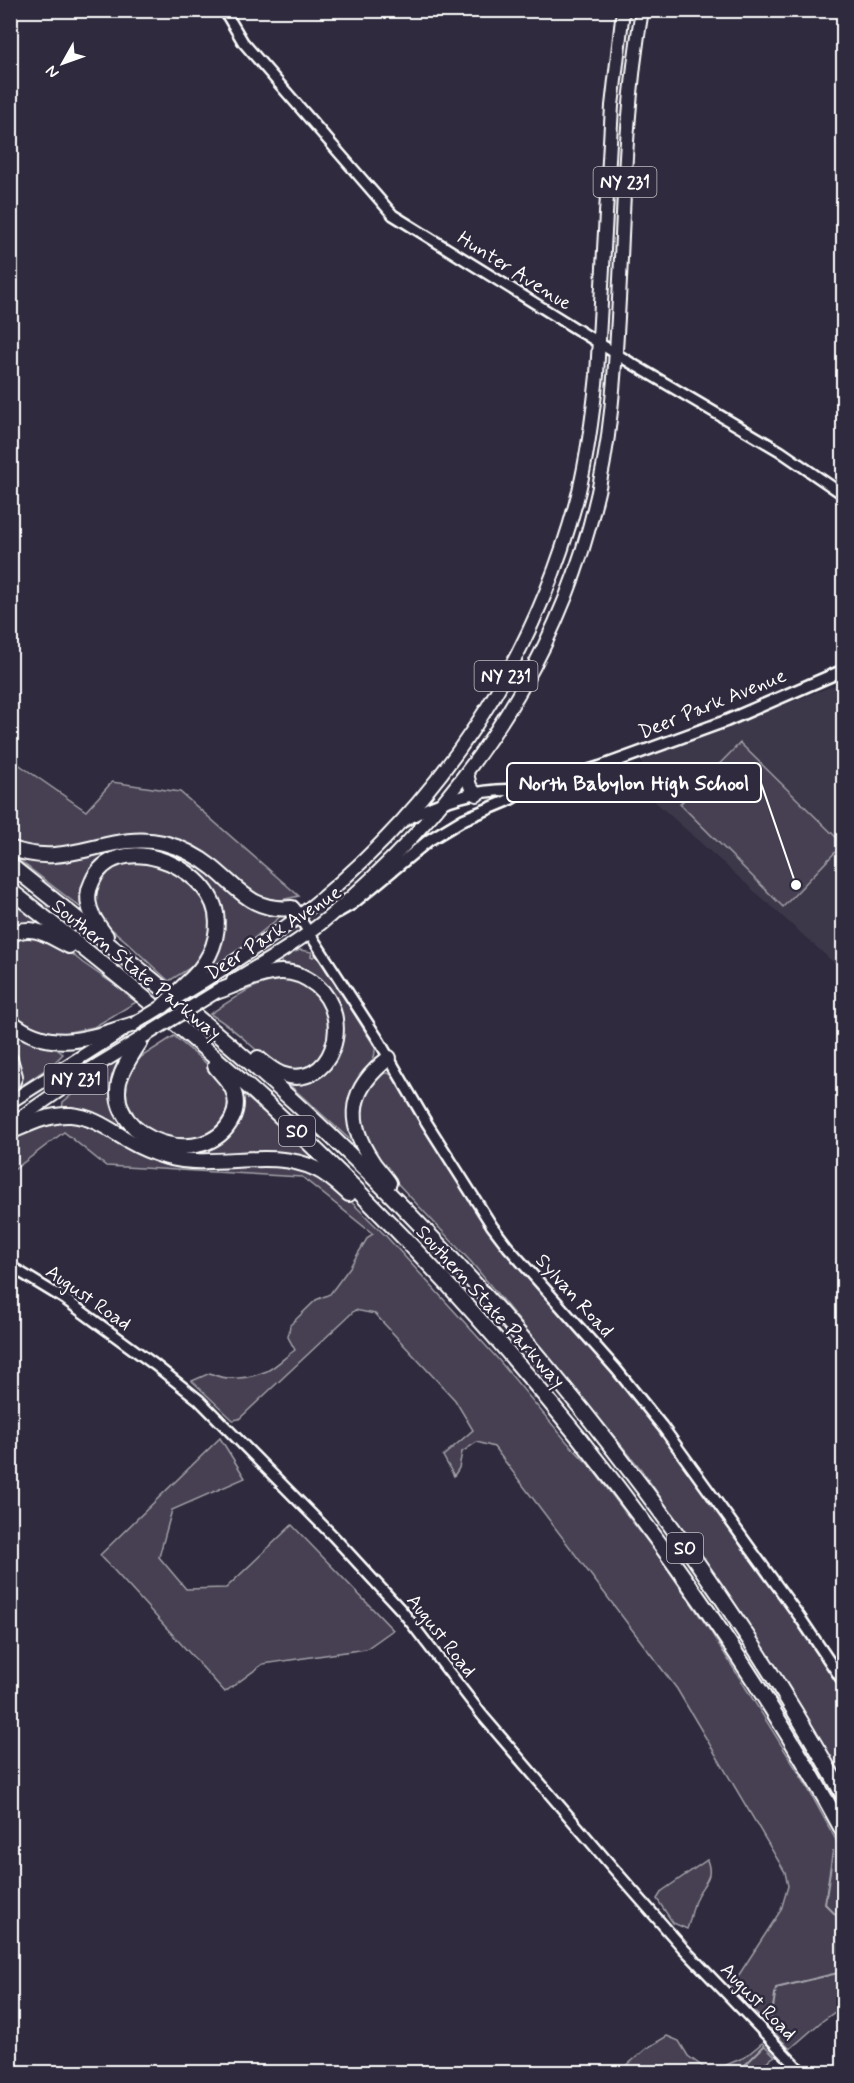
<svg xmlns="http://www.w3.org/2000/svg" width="854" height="2083" font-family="Mynerve,sans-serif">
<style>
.built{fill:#3c3749}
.green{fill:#464152;stroke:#a2a0a8;stroke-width:1.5}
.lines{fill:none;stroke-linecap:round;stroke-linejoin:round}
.stream{stroke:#a7a6ad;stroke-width:2}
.tertiary-casing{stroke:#fff;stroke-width:14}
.secondary-casing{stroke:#fff;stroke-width:15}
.primary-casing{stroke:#fff;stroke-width:16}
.motorway-casing{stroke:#fff;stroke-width:18}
.tertiary{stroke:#2f2a3d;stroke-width:9}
.secondary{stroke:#2f2a3d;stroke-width:10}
.primary{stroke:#2f2a3d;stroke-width:12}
.motorway{stroke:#2f2a3d;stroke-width:14}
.primary-bridge-casing{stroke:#fff;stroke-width:16;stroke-linecap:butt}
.motorway-bridge-casing{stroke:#fff;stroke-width:18;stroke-linecap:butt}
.primary-bridge{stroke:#2f2a3d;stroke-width:12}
.motorway-bridge{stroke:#2f2a3d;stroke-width:14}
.labels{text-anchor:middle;stroke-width:5;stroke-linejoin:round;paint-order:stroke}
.shield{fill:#2f2a3d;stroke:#c1bfc5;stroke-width:1.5}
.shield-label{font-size:18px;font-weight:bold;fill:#fff}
.street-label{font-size:20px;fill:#fff;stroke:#2f2a3d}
.leader{fill:none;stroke:#fff;stroke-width:2}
.callout-dot{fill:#fff;stroke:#2f2a3d;stroke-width:2}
.callout{fill:#2f2a3d;stroke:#fff;stroke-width:2}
.callout-label{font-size:21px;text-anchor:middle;font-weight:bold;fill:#fff}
</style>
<rect width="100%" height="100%" fill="#2f2a3d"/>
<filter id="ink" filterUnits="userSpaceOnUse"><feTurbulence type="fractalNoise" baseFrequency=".0167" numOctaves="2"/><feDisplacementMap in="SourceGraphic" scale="12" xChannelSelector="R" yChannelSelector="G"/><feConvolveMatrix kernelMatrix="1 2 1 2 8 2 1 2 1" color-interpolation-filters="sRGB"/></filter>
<g filter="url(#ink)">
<!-- built -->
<polygon class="built" points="843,682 843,971 652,799 641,760"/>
<!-- green -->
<g class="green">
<polygon points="740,743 843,844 783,907 680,804"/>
<polygon points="11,759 86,811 112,782 180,792 299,896 281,900 271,899 270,902 251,894 172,840 53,850 27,847 11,841"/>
<polygon points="123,844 182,852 282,913 281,916 242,948 202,974 219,940 193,871 112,857 84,910 11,854"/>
<path d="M132,860L153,861L191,879L212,913L213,936L202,954L193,966L169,981C155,969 142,956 128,943C118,934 104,925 97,913C81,885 108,866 132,860Z"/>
<polygon points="10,898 42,924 40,926 11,930"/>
<polygon points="26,933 54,939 83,963 138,1001 94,1027 64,1033 64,1037 31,1030 11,1015 11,940"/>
<path d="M300,950L312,952L311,956L313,957L315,955L319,958L375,1047C377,1066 359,1072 354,1089C351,1099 357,1135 358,1147L283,1079L317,1074L339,1010L280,966L282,960L292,953Z"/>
<path d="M281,977C308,979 328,998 333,1026C337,1052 308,1078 282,1069C271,1066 262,1055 253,1047C240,1035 226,1023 210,1014C231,1001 253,982 278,981Z"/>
<polygon points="10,1026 60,1046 58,1050 63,1054 52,1065 15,1090 16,1061 11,1051"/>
<polygon points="174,1036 221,1076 230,1090 228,1118 215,1132 194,1140 168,1137 143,1128 129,1112 123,1091 129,1068 133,1067 141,1057"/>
<polygon points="118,1061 123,1064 125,1122 121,1125 135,1136 132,1138 62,1110 63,1102 100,1071"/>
<polygon points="378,1073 388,1073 395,1078 465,1191 502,1245 621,1381 690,1469 797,1620 843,1691 843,1777 790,1688 738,1608 640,1468 472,1263 385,1170 370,1146 361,1122 362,1096"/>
<polygon points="242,1093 319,1162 320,1165 189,1156 175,1153 212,1143"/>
<path d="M54,1119L88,1122L152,1156L285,1163L302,1167L336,1187L385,1235L497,1358L567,1442L590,1466L660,1558L711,1632L805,1783L843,1853V2006L821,2022L790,2049L731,1987L781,1910L788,1886L785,1872L677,1689L494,1447L477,1442L462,1452L459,1468L454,1476L443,1456L473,1430L455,1400L375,1314L355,1310L239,1419L233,1420L192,1381L210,1373C226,1382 251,1378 267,1371C277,1366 286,1356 295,1350L288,1337L290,1325L316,1300L330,1294L350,1267L368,1237L373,1234L302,1177L106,1166L64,1132L11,1172V1143L22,1134Z"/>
<polygon points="220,1438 245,1478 172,1510 159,1557 186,1589 226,1588 292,1525 393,1630 366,1649 263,1664 225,1692 100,1555"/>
<path d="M707,1860C714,1878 704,1882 697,1896C692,1906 691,1919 687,1929L673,1923L657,1899L662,1891Z"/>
<polygon points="667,2036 679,2041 688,2056 710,2072 745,2057 762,2043 775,2056 751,2072 627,2072 626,2066 647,2048"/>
</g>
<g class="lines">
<!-- stream -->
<g class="stream">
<polyline points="833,1851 825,1904 844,1923"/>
<polyline points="771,2021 776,1988 842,1972 844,1968"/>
<polyline points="738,2072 764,2046"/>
</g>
<defs>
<g id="tertiary">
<polyline points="224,10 243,42 393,215 631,363 780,451 844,495"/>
<polyline points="299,917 378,1039 425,1120 492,1226 508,1247 616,1369 662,1426 799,1616 844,1683"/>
<polyline points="10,1266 66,1300 155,1365 199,1400 333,1536 402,1611 482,1715 613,1868 683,1948 802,2072"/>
</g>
<g id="secondary">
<path d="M402,822C437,801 483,786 524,791"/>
<polyline points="338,912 352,904 429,840 464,819 507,801 524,791 600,767 726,721 844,670"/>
</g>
<g id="primary">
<polyline points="467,773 470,786 477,795"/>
<path d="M233,981C266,961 301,941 330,916C484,784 590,616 611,411C625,278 619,143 642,10"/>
<path d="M199,984C232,963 266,942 297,918C437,809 535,663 579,491C588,453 593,414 597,375L612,106L623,10"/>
<polyline points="10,1102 122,1031"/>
<polyline points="10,1125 86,1072 142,1038"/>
</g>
<g id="motorway">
<path d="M10,848C68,871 109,830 164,843C183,848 199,857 213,868C240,890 253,912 292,908L299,917"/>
<path d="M10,865C120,953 231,1041 334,1139C530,1326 712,1559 844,1796"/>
<path d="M10,890C97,959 184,1028 265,1102C419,1243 557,1399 678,1569C738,1653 795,1742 844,1833"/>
<path d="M10,935C33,922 50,937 69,946"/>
<path d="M106,936C100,928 93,919 90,909C87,900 88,890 92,882C115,829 206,863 216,913C220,937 210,959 194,976"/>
<path d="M216,992C236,985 261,972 282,972C295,972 306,977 316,985C356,1019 331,1092 281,1074C272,1070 265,1064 258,1058"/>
<path d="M10,1021C52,1055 89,1038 134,1024"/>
<path d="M143,1037C135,1051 123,1065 119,1082C107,1141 206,1172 232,1119C237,1109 237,1098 232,1088C228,1080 220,1073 215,1066"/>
<path d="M389,1058C350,1088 344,1119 372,1161C377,1169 384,1175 389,1183"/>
<polyline points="10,1059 15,1076 10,1088"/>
<path d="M10,1132C31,1123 49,1114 71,1115C94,1117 110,1130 129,1141C141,1148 153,1153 167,1157C215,1170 270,1147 316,1169C329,1175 338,1184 349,1194"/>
</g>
</defs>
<!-- tertiary casing -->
<use href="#tertiary" class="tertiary-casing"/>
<!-- secondary casing -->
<use href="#secondary" class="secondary-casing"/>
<!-- primary casing -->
<use href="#primary" class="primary-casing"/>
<!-- motorway casing -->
<use href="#motorway" class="motorway-casing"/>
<!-- tertiary -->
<use href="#tertiary" class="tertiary"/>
<!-- secondary -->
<use href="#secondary" class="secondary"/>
<!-- primary -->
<use href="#primary" class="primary"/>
<!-- motorway -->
<use href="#motorway" class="motorway"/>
<defs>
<g id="primary-bridge">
<polyline points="134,1024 199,984"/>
<polyline points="143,1037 216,992"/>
</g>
<polyline id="motorway-bridge" points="163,1006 194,976"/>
</defs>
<!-- primary-bridge casing -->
<use href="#primary-bridge" class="primary-bridge-casing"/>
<!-- motorway-bridge casing -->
<use href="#motorway-bridge" class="motorway-bridge-casing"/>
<!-- primary-bridge -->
<use href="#primary-bridge" class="primary-bridge"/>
<!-- motorway-bridge -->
<use href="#motorway-bridge" class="motorway-bridge"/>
</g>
</g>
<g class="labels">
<!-- shield labels -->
<g class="shield">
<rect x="593.5" y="167" width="63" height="30" rx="4.5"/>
<rect x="474.5" y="661" width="63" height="30" rx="4.5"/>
<rect x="44.5" y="1064" width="63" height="30" rx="4.5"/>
<rect x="279" y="1116" width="36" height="30" rx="4.5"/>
<rect x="667" y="1533" width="36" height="30" rx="4.5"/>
</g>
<g class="shield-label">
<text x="625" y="188">NY 231</text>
<text x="506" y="682">NY 231</text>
<text x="76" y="1085">NY 231</text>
<text x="297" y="1137">SO</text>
<text x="685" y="1554">SO</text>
</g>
<!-- street labels -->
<g class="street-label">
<text transform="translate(515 270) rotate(32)" y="7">Hunter Avenue</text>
<text transform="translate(712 703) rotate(-22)" y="7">Deer Park Avenue</text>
<text transform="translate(273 932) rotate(-33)" y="7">Deer Park Avenue</text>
<text transform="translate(137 969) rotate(39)" y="7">Southern State Parkway</text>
<text transform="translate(575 1295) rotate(48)" y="7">Sylvan Road</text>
<text transform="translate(89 1297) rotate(35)" y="7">August Road</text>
<text transform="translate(491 1306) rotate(48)" y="7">Southern State Parkway</text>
<text transform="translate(442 1635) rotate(52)" y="7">August Road</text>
<text transform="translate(759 2001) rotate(46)" y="7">August Road</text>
</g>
</g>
<!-- callouts -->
<path class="leader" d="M796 885L761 783"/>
<circle class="callout-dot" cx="796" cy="885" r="6"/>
<rect class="callout" x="507" y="763" width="254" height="39" rx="6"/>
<g class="callout-label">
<text x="634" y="790">North Babylon High School</text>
</g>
<!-- margin -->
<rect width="854" height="2083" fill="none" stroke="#2f2a3d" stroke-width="36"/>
<rect x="18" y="18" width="818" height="2047" fill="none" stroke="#fff" stroke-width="2" filter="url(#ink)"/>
<!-- north arrow -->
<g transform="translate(63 63) rotate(230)" stroke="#2f2a3d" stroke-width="4.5" paint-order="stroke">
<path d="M0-4.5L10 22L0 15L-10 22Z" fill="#ffffff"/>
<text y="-9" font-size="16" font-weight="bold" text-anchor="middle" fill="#ffffff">N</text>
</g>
</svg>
